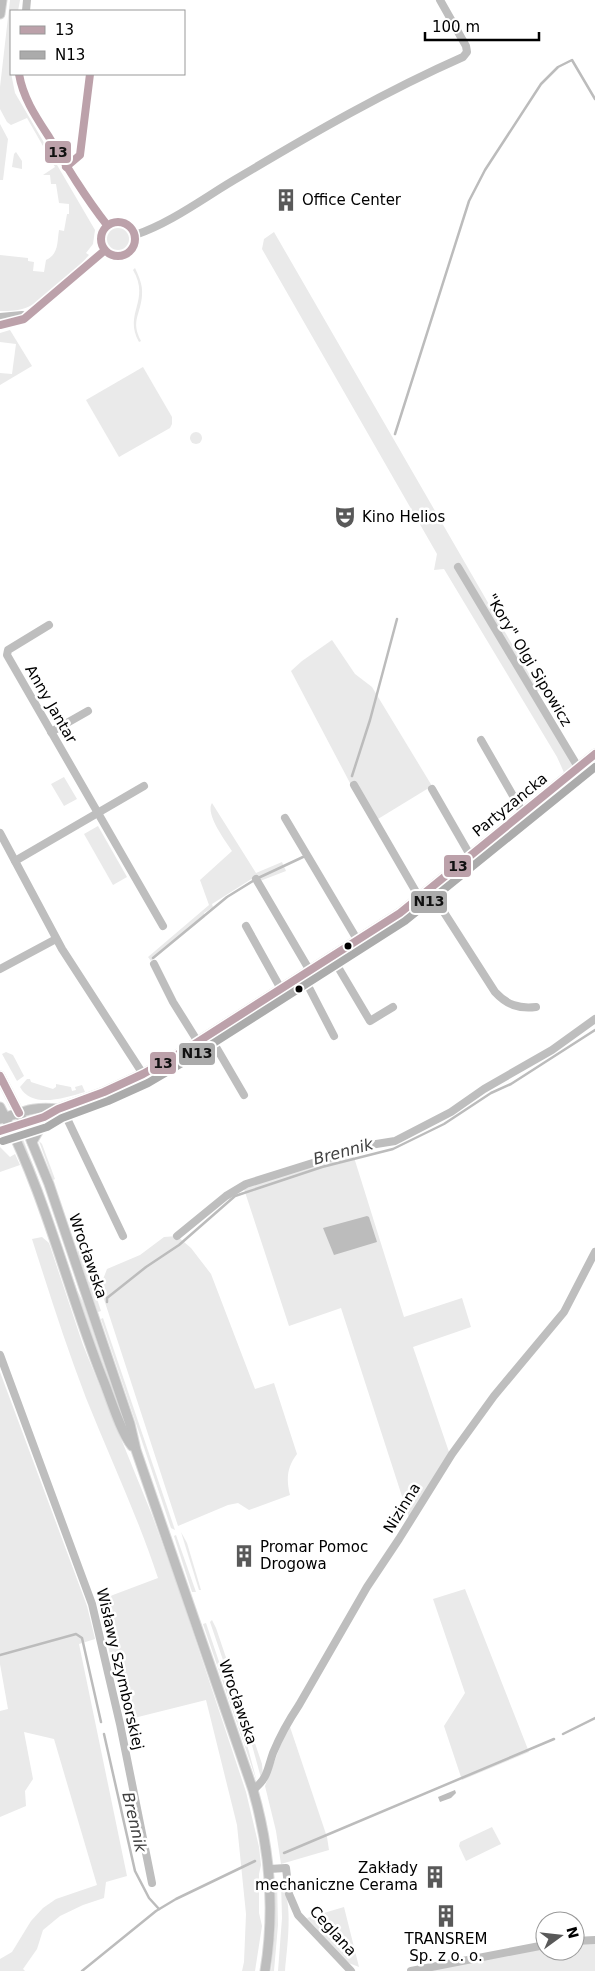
<svg xmlns="http://www.w3.org/2000/svg" width="595" height="1971" font-family="'DejaVu Sans',sans-serif">
<style>
.green{fill:#eaeaea}
.water{fill:#bcbcbc}
.lines{fill:none;stroke-linecap:round;stroke-linejoin:round}
.stream{stroke:#bcbcbc;stroke-width:2.5}
.major-casing{stroke:#dbdbdb;stroke-width:11}
.minor{stroke:#bebebe;stroke-width:8}
.major{stroke:#bdbdbd;stroke-width:9}
.bus-1-casing{stroke:#fff;stroke-width:11}
.bus-2-casing{stroke:#fff;stroke-width:11}
.bus-1{stroke:#bca1aa;stroke-width:8}
.bus-2{stroke:#ababab;stroke-width:8}
.bus-dot{fill:#000;stroke:#fff;stroke-width:2}
.labels{text-anchor:middle;stroke-width:5;stroke-linejoin:round;paint-order:stroke}
.poi-label{font-size:15px;fill:#000;stroke:#fff;text-anchor:start}
.street-label{font-size:15px;fill:#000;stroke:#fff}
.water-label{font-size:16px;font-style:italic;fill:#414141;stroke:#fff}
.line-badge{stroke:#fff;stroke-width:2}
.pale-badge-label{font-size:14px;text-anchor:middle;font-weight:bold;fill:#111}
</style>
<rect width="100%" height="100%" fill="#fff"/>
<!-- green -->
<g class="green">
<path d="M10,0H20L18,11H11V73L15,93L95,230L93,244L86,253L89,255C77,269 44,301 28,307C19,311 10,311 0,311V255L28,258V261L34,262L33,271L44,272L46,260C59,254 57,242 59,230L64,231L67,214H69V204L59,203L56,184H51L50,175H43L55,167L27,118L11,125L7,122L0,109V87Z"/>
<polygon points="0,124 8,139 3,180 0,180"/>
<polygon points="16,152 22,161 22,169 12,167 14,154"/>
<circle cx="118" cy="239" r="11"/>
<polygon points="274,232 539,691 533,693 578,767 566,777 557,757 444,569 434,570 437,554 262,249 264,239"/>
<path d="M135,268C139,277 143,285 142,295C141,314 130,321 141,341L139,342C123,313 151,301 133,270Z"/>
<polygon points="10,330 32,366 0,385 0,373 12,374 16,344 0,342 0,333"/>
<polygon points="143,367 172,417 172,424 170,428 119,457 86,400"/>
<circle cx="196" cy="438" r="6"/>
<polygon points="332,640 355,674 372,687 432,786 373,822 350,783 291,671 302,661"/>
<polygon points="64,777 77,799 64,806 51,784"/>
<path d="M212,803L256,873L282,862L286,871L260,881L253,878L212,904L213,907L204,913L205,917L151,961L148,957L209,905L200,880L232,851C225,840 205,814 212,803Z"/>
<polygon points="98,826 127,877 113,885 84,834"/>
<polygon points="6,1052 13,1055 24,1076 17,1081 2,1054"/>
<path d="M27,1079H30L31,1082L53,1089L56,1087V1084L71,1087L72,1091L76,1090L75,1087L82,1085L85,1092C64,1098 32,1109 20,1087Z"/>
<polygon points="21,1134 38,1178 77,1290 84,1304 118,1405 90,1333 34,1170 19,1135"/>
<polygon points="39,1141 42,1144 55,1179 53,1180"/>
<polygon points="0,1147 10,1157 15,1154 20,1165 0,1172"/>
<polygon points="352,1151 404,1317 462,1298 471,1327 413,1347 449,1452 452,1454 410,1521 341,1308 289,1326 243,1186"/>
<polygon points="76,1235 101,1311 98,1312 78,1254"/>
<path d="M177,1236L191,1248L211,1274L255,1389L274,1383L297,1454C287,1467 286,1479 290,1495L249,1510L238,1503L228,1505L178,1526L100,1287L107,1269L140,1255L164,1237Z"/>
<path d="M42,1237L49,1243L83,1345L152,1515L178,1587L246,1792L259,1847L261,1865L259,1874V1913L262,1926L255,1971H242L244,1962L246,1914L237,1825L206,1700L126,1720L97,1601L158,1578C138,1517 110,1458 86,1398C66,1346 49,1292 32,1239Z"/>
<polygon points="103,1318 175,1530 171,1528 101,1319"/>
<polygon points="0,1372 87,1606 95,1639 79,1644 127,1876 106,1882 104,1898 83,1905 60,1916 43,1930 37,1949 23,1969 25,1971 0,1971 0,1959 12,1952 31,1921 43,1908 56,1899 97,1885 54,1739 24,1732 33,1779 25,1791 26,1806 0,1817 0,1711 8,1709 0,1664"/>
<polygon points="181,1532 187,1543 201,1590 199,1590"/>
<polygon points="176,1535 196,1592 192,1592 174,1536"/>
<polygon points="465,1589 529,1752 462,1780 444,1726 465,1693 433,1599"/>
<polygon points="212,1620 216,1628 262,1764 263,1776 261,1778 252,1745 210,1622"/>
<polygon points="206,1623 248,1748 257,1782 203,1624"/>
<polygon points="288,1721 327,1837 329,1850 281,1864 276,1831 265,1786 283,1739"/>
<polygon points="492,1827 501,1844 466,1861 459,1846 460,1842"/>
<polygon points="275,1880 277,1880 278,1925 274,1971 271,1971 275,1929"/>
<path d="M281,1882C294,1902 287,1947 285,1971H278L282,1918Z"/>
<polygon points="344,1907 359,1967 346,1962 307,1918"/>
<polygon points="595,1940 595,1971 411,1971 545,1945 545,1951 575,1951 575,1941"/>
</g>
<!-- water -->
<g class="water">
<polygon points="367,1216 369,1217 377,1242 334,1255 323,1228"/>
<polygon points="455,1790 456,1793 451,1798 440,1802 438,1797"/>
</g>
<g class="lines">
<!-- stream -->
<g class="stream">
<polyline points="395,434 469,201 485,170 541,84 558,67 572,60 595,99"/>
<polyline points="352,776 370,720 397,619"/>
<polyline points="153,958 227,897 256,879 303,857"/>
<polyline points="107,1302 107,1298 146,1267 179,1245 235,1196 322,1167 393,1149 444,1124 491,1093 511,1084 595,1030"/>
<polyline points="0,1655 76,1634 82,1638 101,1722"/>
<polyline points="104,1734 135,1871 149,1898 159,1909"/>
<polyline points="563,1734 595,1718"/>
<polyline points="284,1853 554,1739"/>
<polyline points="82,1971 156,1911 176,1899 255,1861"/>
</g>
<defs>
<g id="major">
<polyline points="0,14 2,0"/>
<path d="M0,1076L24,1123L49,1184L130,1424L136,1450L253,1790C270,1849 275,1910 265,1971"/>
<path d="M0,1107C45,1192 67,1288 102,1377C110,1396 120,1431 132,1446"/>
<path d="M0,1119C23,1112 33,1106 58,1109"/>
<polyline points="0,1131 44,1117 58,1109 104,1092 143,1074 182,1052 400,913 595,754"/>
<polyline points="32,1142 39,1130 55,1113"/>
</g>
</defs>
<!-- major casing -->
<use href="#major" class="major-casing"/>
<!-- minor -->
<g class="minor">
<polyline points="26,11 27,0"/>
<path d="M19,74C21,97 36,117 48,136C66,167 84,197 107,225"/>
<circle cx="118" cy="239" r="17"/>
<path d="M135,235C173,222 206,196 241,176C313,133 386,91 463,57L467,52L466,46L440,0"/>
<polyline points="0,317 22,315"/>
<polyline points="0,325 24,319 42,305 104,251"/>
<polyline points="458,567 578,767"/>
<polyline points="49,625 8,650 7,655 163,926"/>
<polyline points="51,732 88,711"/>
<polyline points="481,740 523,813"/>
<polyline points="354,785 419,897"/>
<polyline points="432,789 470,855"/>
<polyline points="285,818 358,941"/>
<polyline points="0,833 62,949 143,1074"/>
<polyline points="15,861 144,786"/>
<polyline points="256,879 310,971"/>
<path d="M429,889L495,992C507,1005 519,1009 536,1007"/>
<polyline points="246,926 281,989"/>
<polyline points="332,957 370,1021 393,1007"/>
<polyline points="154,964 173,1002 198,1042"/>
<polyline points="0,969 56,939"/>
<polyline points="303,976 334,1036"/>
<polyline points="209,1035 244,1095"/>
<polyline points="62,1108 123,1236"/>
<polyline points="177,1236 226,1196 246,1184 370,1145 395,1141 451,1112 484,1089 552,1050 595,1019"/>
<polyline points="0,1355 92,1604 120,1724 152,1883"/>
<path d="M253,1790C268,1778 267,1770 273,1753C280,1736 289,1720 299,1705L367,1587L399,1539L452,1454L494,1396L564,1312L595,1252"/>
<polyline points="269,1869 286,1868 289,1894 298,1915 351,1971"/>
<polyline points="575,1941 595,1940"/>
<polyline points="411,1971 545,1945"/>
</g>
<!-- major -->
<use href="#major" class="major"/>
<defs>
<g id="bus-1">
<path d="M19,74C23,98 36,117 49,137C67,167 85,197 107,225"/>
<polyline points="66,167 80,155 90,74"/>
<circle cx="118" cy="239" r="17"/>
<polyline points="0,325 24,319 104,251"/>
<polyline points="0,1076 19,1113"/>
<polyline points="0,1131 44,1117 58,1109 104,1092 143,1074 182,1052 400,913 595,754"/>
</g>
<polyline id="bus-2" points="3,1141 47,1127 62,1118 108,1101 148,1083 187,1060 405,921 595,767"/>
</defs>
<!-- bus-1 casing -->
<use href="#bus-1" class="bus-1-casing"/>
<!-- bus-2 casing -->
<use href="#bus-2" class="bus-2-casing"/>
<!-- bus-1 -->
<use href="#bus-1" class="bus-1"/>
<!-- bus-2 -->
<use href="#bus-2" class="bus-2"/>
</g>
<!-- icons -->
<defs>
<symbol id="building-bare" viewBox="-9 -9 18 18"><path d="M-4-6H4V6H1V3H-1V6H-4ZM-2.5-4.3h1.7v1.8h-1.7ZM.8-4.3h1.7v1.8H.8ZM-2.5-1h1.7V.8h-1.7ZM.8-1h1.7V.8H.8Z" fill="#595959" stroke="#fff" stroke-width="2.5" paint-order="stroke"/></symbol>
<symbol id="theatre-bare" viewBox="-9 -9 18 18"><path d="M-5-5.5Q0-4 5-5.5V0Q5 5 0 6Q-5 5-5 0ZM-3.3-2.5H-1v1.5H-3.3ZM1-2.5H3.3v1.5H1ZM-2.8 1Q0 5.5 2.8 1Z" fill="#595959" stroke="#fff" stroke-width="2.5" paint-order="stroke"/></symbol>
</defs>
<g fill-rule="evenodd">
<use href="#building-bare" x="270" y="184" width="32" height="32"/>
<use href="#theatre-bare" x="329" y="501" width="32" height="32"/>
<use href="#building-bare" x="228" y="1540" width="32" height="32"/>
<use href="#building-bare" x="419" y="1861" width="32" height="32"/>
<use href="#building-bare" x="430" y="1900" width="32" height="32"/>
</g>
<!-- markers -->
<g class="bus-dot">
<circle cx="348" cy="946" r="4.5"/>
<circle cx="299" cy="989" r="4.5"/>
</g>
<g class="labels">
<!-- poi labels -->
<g class="poi-label">
<text x="302" y="205">Office Center</text>
<text x="362" y="522">Kino Helios</text>
<text x="260" y="1552">Promar Pomoc<tspan x="260" dy="17">Drogowa</tspan></text>
<text x="418" y="1873" text-anchor="end">Zakłady<tspan x="418" dy="17">mechaniczne Cerama</tspan></text>
<text x="446" y="1944" text-anchor="middle">TRANSREM<tspan x="446" dy="17">Sp. z o. o.</tspan></text>
</g>
<!-- street labels -->
<g class="street-label">
<text transform="translate(529 660) rotate(59)" y="5">"Kory" Olgi Sipowicz</text>
<text transform="translate(51 704) rotate(60)" y="5">Anny Jantar</text>
<text transform="translate(510 805) rotate(-39)" y="5">Partyzancka</text>
<text transform="translate(88 1256) rotate(71)" y="5">Wrocławska</text>
<text transform="translate(402 1508) rotate(-58)" y="5">Nizinna</text>
<text transform="translate(120 1669) rotate(77)" y="5">Wisławy Szymborskiej</text>
<text transform="translate(238 1702) rotate(71)" y="5">Wrocławska</text>
<text transform="translate(333 1931) rotate(48)" y="5">Ceglana</text>
</g>
<!-- water labels -->
<g class="water-label">
<text transform="translate(343 1151) rotate(-15)" y="6">Brennik</text>
<text transform="translate(135 1822) rotate(77)" y="6">Brennik</text>
</g>
</g>
<g class="line-badge">
<rect x="44" y="140" width="28" height="24" rx="5" fill="#bca1aa"/>
<rect x="443" y="854" width="29" height="24" rx="5" fill="#bca1aa"/>
<rect x="410" y="890" width="38" height="24" rx="5" fill="#ababab"/>
<rect x="178" y="1042" width="38" height="24" rx="5" fill="#ababab"/>
<rect x="149" y="1051" width="28" height="24" rx="5" fill="#bca1aa"/>
</g>
<g class="pale-badge-label">
<text x="58" y="157">13</text>
<text x="458" y="871">13</text>
<text x="429" y="906">N13</text>
<text x="197" y="1058">N13</text>
<text x="163" y="1068">13</text>
</g>
<!-- legend -->
<rect x="10" y="10" width="175" height="65" fill="#ffffff" stroke="#999999"/>
<rect x="20" y="26" width="25" height="8" fill="#bca1aa" stroke="#999999"/>
<text x="55" y="35" font-size="15" fill="#000000">13</text>
<rect x="20" y="51" width="25" height="8" fill="#ababab" stroke="#999999"/>
<text x="55" y="60" font-size="15" fill="#000000">N13</text>
<!-- north arrow -->
<g transform="translate(560 1936) rotate(75)"><circle r="24" fill="#ffffff" stroke="#999999"/>
<path d="M0-4L9 19L0 12L-9 19Z" fill="#595959"/>
<text y="-8" font-size="14" font-weight="bold" text-anchor="middle" fill="#000000">N</text>
</g>
<!-- scale -->
<path d="M425 32v8h114v-8" fill="none" stroke="#000000" stroke-width="2.5"/>
<text x="432" y="32" font-size="15" fill="#000000" stroke="#ffffff" stroke-width="4" paint-order="stroke">100 m</text>
</svg>
